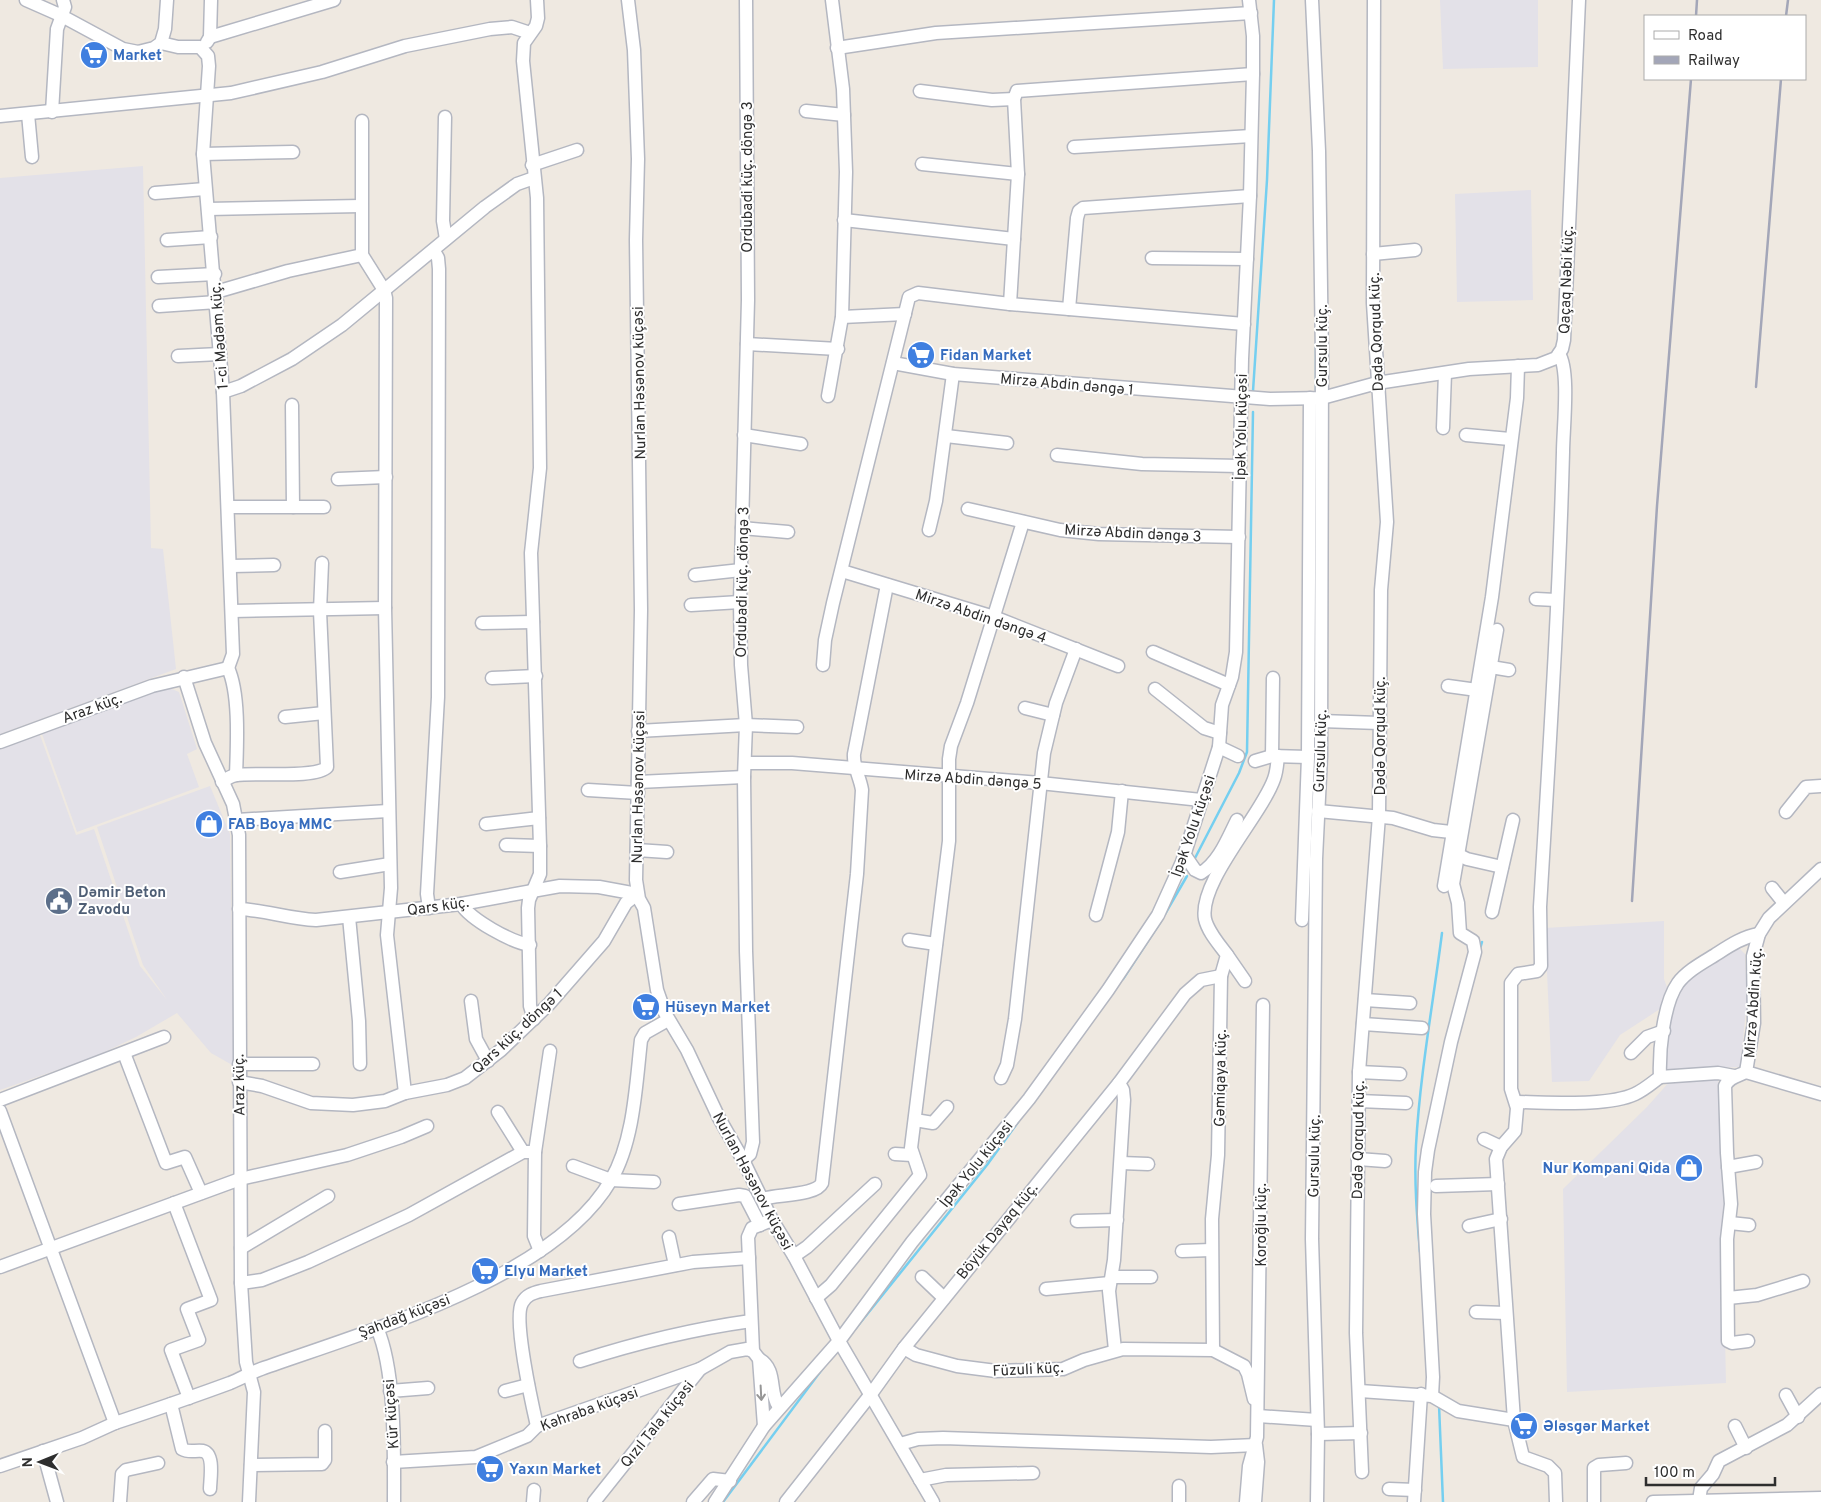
<svg xmlns="http://www.w3.org/2000/svg" width="1821" height="1502" font-family="Overpass,sans-serif">
<style>
.industrial{fill:#e3e1e8}
.lines{fill:none;stroke-linecap:round;stroke-linejoin:round}
.stream{stroke:#75cff0;stroke-width:2.5}
.minor-casing{stroke:#b4b7c1;stroke-width:15}
.minor{stroke:#fff;stroke-width:12}
.rail{stroke:#a3a6b8;stroke-width:2.5}
.oneway{stroke:#969696}
.labels{text-anchor:middle;stroke-width:4;stroke-linejoin:round;paint-order:stroke}
.shop-label{font-size:15px;font-weight:bold;fill:#366cbe;stroke:#fff;text-anchor:start}
.street-label{font-size:15px;fill:#2e2e2e;stroke:#fff}
.service-label{font-size:15px;font-weight:bold;fill:#4e5e75;stroke:#fff;text-anchor:start}
</style>
<rect width="100%" height="100%" fill="#efe9e1"/>
<!-- industrial -->
<g class="industrial">
<polygon points="1440,0 1538,0 1538,67 1443,69"/>
<polygon points="143,166 151,548 163,549 176,669 0,734 0,178"/>
<polygon points="1531,190 1533,300 1457,302 1455,194"/>
<polygon points="167,687 179,692 197,749 187,754 199,787 77,832 42,734"/>
<polygon points="40,735 76,835 94,829 140,966 167,1000 143,965 97,827 210,786 230,834 234,1066 211,1053 177,1013 136,1037 94,1057 0,1090 0,749"/>
<polygon points="1664,921 1664,979 1669,993 1663,1007 1620,1035 1589,1081 1552,1082 1545,928"/>
<polygon points="1737,946 1745,954 1747,1001 1740,1067 1663,1070 1671,1019 1679,991 1684,982"/>
<polygon points="1718,1076 1727,1219 1723,1237 1726,1383 1567,1392 1563,1189 1647,1107 1671,1080"/>
</g>
<g class="lines">
<!-- stream -->
<g class="stream">
<polyline points="1316,390 1316,343"/>
<polyline points="1253,391 1267,180 1274,0"/>
<polyline points="1194,860 1239,773 1247,752 1253,412"/>
<polyline points="1165,914 1187,876"/>
<polyline points="1480,949 1482,942"/>
<polyline points="1123,979 1161,921"/>
<path d="M1420,1252C1417,1217 1414,1181 1416,1145C1420,1074 1433,1004 1442,933"/>
<polyline points="856,1328 987,1165 1018,1122"/>
<polyline points="1439,1405 1443,1502"/>
<polyline points="723,1502 823,1368"/>
</g>
<defs>
<g id="minor">
<polyline points="26,0 60,15 123,49 138,52 154,48 161,43 165,29 167,0"/>
<polyline points="628,0 634,50 638,159 636,240 641,610 636,880 639,899 644,908 657,990 665,1013 687,1050 719,1118 743,1160 772,1220 794,1256 839,1341 933,1502"/>
<polyline points="1312,0 1319,151 1322,357 1321,756 1316,859 1312,1239 1318,1434 1317,1502"/>
<polyline points="210,37 334,0"/>
<polyline points="207,42 210,37 211,0"/>
<polyline points="161,43 178,47 200,47 208,56 209,66 203,154 223,392 233,654 228,668"/>
<polyline points="837,48 936,33 1251,13"/>
<polyline points="920,91 992,100 1014,99"/>
<polyline points="806,111 844,115"/>
<polyline points="52,112 57,29 65,7 63,0"/>
<polyline points="28,114 32,157"/>
<polyline points="0,116 231,93 322,72 405,46 490,29 512,27 530,33"/>
<polyline points="445,117 443,221 446,239"/>
<polyline points="362,121 362,255 384,290 386,298 385,608 391,888 387,935 405,1093"/>
<polyline points="1074,147 1251,136"/>
<polyline points="203,154 293,152"/>
<polyline points="922,164 1018,174"/>
<polyline points="532,165 577,150"/>
<polyline points="155,193 205,189"/>
<polyline points="208,209 361,206"/>
<polyline points="844,220 1014,239"/>
<polyline points="167,240 211,237"/>
<polyline points="1373,254 1415,250"/>
<polyline points="1152,258 1247,259"/>
<polyline points="158,277 215,274"/>
<polyline points="216,292 288,271 362,255"/>
<polyline points="1010,304 1018,174 1014,99 1017,91 1253,74"/>
<polyline points="159,306 217,302"/>
<polyline points="1069,309 1077,218 1079,211 1083,208 1250,196"/>
<polyline points="842,317 905,314"/>
<polyline points="747,344 838,349"/>
<polyline points="178,356 220,354"/>
<polyline points="893,363 953,374 1270,399 1322,398 1377,383 1469,369 1538,365 1556,358 1562,349 1564,340 1579,0"/>
<polyline points="223,392 241,386 292,359 342,325 485,207 517,184 534,178"/>
<polyline points="828,396 842,317 846,172 843,89 832,0"/>
<polyline points="292,405 293,507"/>
<polyline points="1443,428 1445,373"/>
<polyline points="744,435 801,444"/>
<polyline points="1466,435 1510,439"/>
<polyline points="946,436 1007,443"/>
<polyline points="1057,455 1142,464 1240,466"/>
<polyline points="338,479 386,477"/>
<polyline points="229,507 324,507"/>
<polyline points="968,509 1060,530 1099,534 1239,537"/>
<polyline points="742,528 788,532"/>
<polyline points="929,530 936,501 953,374"/>
<polyline points="231,566 274,565"/>
<polyline points="842,571 994,617 1118,666"/>
<polyline points="695,575 741,570"/>
<polyline points="1536,599 1556,600"/>
<polyline points="691,605 740,602"/>
<polyline points="232,611 385,608"/>
<polyline points="482,623 533,622"/>
<polyline points="1153,652 1229,685"/>
<polyline points="823,665 825,640 833,603 909,297 918,293 1010,304 1244,324"/>
<polyline points="1491,667 1509,670"/>
<path d="M228,668C240,694 237,746 236,775"/>
<polyline points="184,677 205,743 233,804 239,835 241,1283 246,1362 254,1392 249,1502"/>
<polyline points="492,678 536,676"/>
<polyline points="1448,686 1477,690"/>
<polyline points="1155,689 1204,728 1220,733"/>
<polyline points="1025,708 1053,715"/>
<polyline points="285,717 324,713"/>
<polyline points="1321,721 1379,723"/>
<polyline points="638,731 746,725 797,727"/>
<polyline points="0,742 152,686 228,668"/>
<polyline points="1219,747 1238,756"/>
<polyline points="1272,756 1273,678"/>
<polyline points="1255,761 1272,756 1308,757"/>
<polyline points="745,763 792,763 1040,783 1201,800"/>
<path d="M222,782C226,779 231,776 236,775C255,772 316,779 327,767L320,611L322,563"/>
<polyline points="638,782 744,777"/>
<polyline points="588,790 638,793"/>
<polyline points="1318,811 1393,818 1433,830 1451,832"/>
<polyline points="1786,812 1806,787 1821,786"/>
<polyline points="237,820 388,811"/>
<polyline points="486,824 539,818"/>
<polyline points="506,845 540,846"/>
<polyline points="637,850 667,852"/>
<polyline points="1453,852 1467,859 1502,867"/>
<path d="M1184,854L1195,870L1201,873C1219,862 1228,838 1237,820"/>
<polyline points="340,872 390,864"/>
<polyline points="1444,886 1492,597 1517,398 1518,366"/>
<polyline points="1772,888 1784,903"/>
<path d="M461,904C471,920 511,942 530,945"/>
<polyline points="429,908 427,894 438,697 439,269 438,258 434,251"/>
<path d="M239,909C265,910 289,919 316,920L461,904L560,886L599,887L637,894"/>
<polyline points="1492,912 1513,820"/>
<polyline points="1096,915 1118,832 1122,791"/>
<polyline points="349,917 359,1021 360,1064"/>
<polyline points="1302,920 1308,757 1310,398"/>
<polyline points="909,940 936,944"/>
<polyline points="1227,955 1245,981"/>
<polyline points="1365,1000 1410,1003"/>
<polyline points="471,1001 476,1039 488,1061"/>
<polyline points="534,1019 530,1006 528,908 529,900 540,874 540,846 531,553 540,468 537,198 523,61 524,43 536,26 538,18 537,0"/>
<polyline points="1363,1024 1422,1028"/>
<polyline points="124,1053 166,1163 185,1157 201,1193"/>
<polyline points="1631,1053 1647,1037 1664,1031"/>
<polyline points="239,1064 313,1064"/>
<polyline points="1359,1072 1400,1074"/>
<path d="M1746,1072C1738,1076 1729,1077 1725,1086L1727,1153L1731,1204L1727,1239L1728,1341L1732,1343L1748,1341"/>
<polyline points="1746,1072 1754,1023 1753,956 1759,934 1769,918 1821,869"/>
<polyline points="1746,1072 1821,1094"/>
<polyline points="1660,1077 1718,1073 1734,1076"/>
<polyline points="1001,1078 1007,1065 1015,1019 1044,753 1056,703 1076,649"/>
<polyline points="239,1082 262,1086 311,1103 353,1105 385,1101 405,1093 447,1085 465,1078 501,1050 549,1004 604,941 626,903 637,894"/>
<polyline points="0,1100 164,1037"/>
<polyline points="1359,1101 1406,1103"/>
<path d="M1516,1102C1547,1102 1607,1107 1635,1094C1644,1090 1652,1083 1660,1077C1659,1051 1663,1004 1678,983C1687,971 1702,963 1715,955C1729,946 1742,937 1759,934"/>
<polyline points="0,1111 115,1423"/>
<polyline points="498,1112 523,1152"/>
<polyline points="915,1120 933,1123 947,1107"/>
<polyline points="1484,1139 1501,1147"/>
<polyline points="535,1152 550,1051"/>
<polyline points="895,1154 912,1155"/>
<polyline points="1358,1159 1385,1161"/>
<polyline points="743,1160 750,1154 753,1142 746,951 744,777 746,725 741,665 740,602 748,300 746,0"/>
<polyline points="1121,1163 1148,1164"/>
<polyline points="573,1166 611,1180 654,1182"/>
<polyline points="1728,1167 1756,1162"/>
<polyline points="1436,1186 1498,1184"/>
<path d="M762,1199C777,1194 816,1196 822,1183L857,874L862,790C860,777 853,767 854,754L887,585"/>
<polyline points="174,1203 211,1300 187,1309 199,1340 171,1350 189,1398"/>
<polyline points="679,1204 739,1195 745,1196 760,1225"/>
<polyline points="1077,1221 1117,1220"/>
<polyline points="1730,1223 1749,1225"/>
<polyline points="1469,1226 1501,1219"/>
<polyline points="669,1237 675,1265"/>
<polyline points="241,1248 328,1196"/>
<polyline points="1182,1251 1211,1250"/>
<polyline points="794,1256 807,1247 875,1184"/>
<polyline points="0,1267 240,1179 347,1155 401,1137 427,1126"/>
<polyline points="922,1277 944,1298"/>
<polyline points="1112,1277 1151,1277"/>
<polyline points="241,1283 262,1280 308,1262 409,1215 523,1152 535,1152 534,1236 540,1251"/>
<polyline points="1046,1289 1110,1283"/>
<polyline points="816,1298 831,1285 920,1175 911,1148 949,841 949,759 951,746 967,703 1023,522"/>
<polyline points="1728,1298 1757,1295 1803,1281"/>
<polyline points="1476,1312 1506,1313"/>
<path d="M377,1328C396,1371 394,1454 394,1502"/>
<polyline points="904,1348 916,1355 957,1366 996,1371 1063,1369 1084,1360 1123,1349 1213,1350 1244,1366 1248,1374 1254,1399"/>
<polyline points="1115,1350 1109,1291 1114,1260 1124,1100 1123,1090 1119,1083"/>
<path d="M1213,1350L1212,1219L1218,1155L1221,976L1227,955C1219,944 1208,932 1205,919C1198,882 1261,816 1274,779C1277,771 1277,764 1278,756"/>
<path d="M759,1359C778,1370 768,1392 779,1407"/>
<path d="M580,1361C636,1343 693,1329 751,1321"/>
<polyline points="390,1391 428,1388"/>
<polyline points="505,1391 528,1385"/>
<polyline points="1360,1391 1432,1396 1458,1411 1514,1420"/>
<polyline points="1786,1395 1798,1417"/>
<polyline points="1432,1396 1433,1377 1424,1214 1425,1172 1428,1150 1451,1042 1475,952 1473,941 1460,933 1458,903 1453,884 1497,630"/>
<path d="M171,1404L182,1449C189,1453 195,1450 203,1451C215,1454 210,1480 210,1489"/>
<polyline points="1258,1416 1317,1420"/>
<path d="M537,1426C532,1404 513,1319 522,1303C526,1295 533,1293 541,1291L693,1262L749,1258"/>
<polyline points="764,1426 759,1359 753,1351 748,1237 752,1228 772,1220"/>
<polyline points="1735,1426 1746,1448"/>
<polyline points="1318,1434 1361,1433"/>
<polyline points="900,1444 918,1439 943,1438 1211,1447 1256,1445 1258,1462 1255,1502"/>
<polyline points="43,1451 57,1502"/>
<polyline points="393,1462 476,1457 527,1436 537,1426 700,1369 730,1352 747,1349 753,1351"/>
<polyline points="251,1465 322,1464 325,1460 325,1431"/>
<path d="M0,1466L82,1438L115,1423C154,1410 192,1397 230,1383C240,1379 250,1373 261,1369C364,1332 554,1279 611,1180C634,1141 636,1084 641,1040L645,1033L668,1020"/>
<polyline points="1362,1472 1356,1333 1359,1072 1379,816 1381,590 1387,522 1373,303 1374,0"/>
<polyline points="920,1480 946,1475 1033,1473"/>
<polyline points="1179,1486 1179,1502"/>
<polyline points="1389,1489 1415,1490"/>
<polyline points="1699,1500 1701,1488 1713,1474 1719,1461 1787,1425 1821,1394"/>
<polyline points="120,1502 122,1474 126,1470 158,1463"/>
<polyline points="533,1502 534,1490"/>
<polyline points="594,1502 700,1369"/>
<polyline points="693,1502 713,1479 730,1481"/>
<polyline points="715,1502 764,1426 839,1341 912,1242 1029,1099 1108,990 1158,915 1182,862 1219,747 1222,705 1232,677 1236,652 1242,359 1250,196 1253,74 1253,36 1249,0"/>
<polyline points="786,1502 871,1394 904,1348 1119,1083 1185,994 1201,980 1221,976"/>
<polyline points="1246,1502 1249,1466 1257,1437 1263,1005"/>
<polyline points="1414,1502 1421,1394"/>
<path d="M1556,1502L1555,1473L1548,1466L1523,1457L1514,1420L1496,1159L1501,1147L1515,1131L1517,1108L1511,1089V983L1518,974L1537,971L1541,966L1540,907C1549,755 1559,604 1563,452C1563,430 1570,370 1559,354"/>
<polyline points="1594,1502 1594,1468 1599,1465 1626,1463"/>
<polyline points="1653,1502 1821,1498"/>
</g>
</defs>
<!-- minor casing -->
<use href="#minor" class="minor-casing"/>
<!-- minor -->
<use href="#minor" class="minor"/>
<!-- rail -->
<g class="rail">
<polyline points="1696,16 1697,0"/>
<polyline points="1786,16 1788,0"/>
<polyline points="1756,387 1781,79"/>
<polyline points="1632,901 1657,506 1691,79"/>
</g>
</g>
<!-- one-way arrows -->
<defs><path id="oneway-shaft" d="M-6 0H5M1.5-3L5.5 0L1.5 3" fill="none" stroke-width="1.6" stroke-linecap="round" stroke-linejoin="round" transform="scale(1.25)"/></defs>
<use class="oneway" href="#oneway-shaft" transform="translate(761 1393) rotate(87)"/>
<!-- icons -->
<defs>
<symbol id="supermarket-disc" viewBox="-11 -11 22 22"><circle r="9.5" fill="#3f7fe0" stroke="#fff"/><path d="M-6-5.5h2.5l.6 2H6L4.5 2H-2.5L-4.4-4H-6ZM-1.5 3.2a1.3 1.3 0 1 0 .1 0ZM3 3.2a1.3 1.3 0 1 0 .1 0Z" fill="#fff"/></symbol>
<symbol id="shop-disc" viewBox="-11 -11 22 22"><circle r="9.5" fill="#3f7fe0" stroke="#fff"/><path d="M-5-2.5h2.3a2.7 3.5 0 0 1 5.4 0H5L5.5 6h-11ZM-1.5-2.5h3a1.5 2.3 0 0 0-3 0Z" fill="#fff"/></symbol>
<symbol id="civic-disc" viewBox="-11 -11 22 22"><circle r="9.5" fill="#5c6f8a" stroke="#fff"/><path d="M-.6-6.5H3V-4.5H.6V-3L4-1V1h2V6H-6V1h2V-1L-.6-3ZM-1.2 2.5V6h2.4V2.5Z" fill="#fff"/></symbol>
</defs>
<g fill-rule="evenodd">
<use href="#supermarket-disc" x="78" y="39" width="32" height="32"/>
<use href="#supermarket-disc" x="905" y="339" width="32" height="32"/>
<use href="#shop-disc" x="193" y="808" width="32" height="32"/>
<use href="#civic-disc" x="43" y="885" width="32" height="32"/>
<use href="#supermarket-disc" x="630" y="991" width="32" height="32"/>
<use href="#shop-disc" x="1673" y="1152" width="32" height="32"/>
<use href="#supermarket-disc" x="469" y="1255" width="32" height="32"/>
<use href="#supermarket-disc" x="1508" y="1410" width="32" height="32"/>
<use href="#supermarket-disc" x="474" y="1453" width="32" height="32"/>
</g>
<g class="labels">
<!-- shop labels -->
<g class="shop-label">
<text x="113" y="60">Market</text>
<text x="940" y="360">Fidan Market</text>
<text x="228" y="829">FAB Boya MMC</text>
<text x="665" y="1012">Hüseyn Market</text>
<text x="1670" y="1173" text-anchor="end">Nur Kompani Qida</text>
<text x="504" y="1276">Elyu Market</text>
<text x="1543" y="1431">Ələsgər Market</text>
<text x="509" y="1474">Yaxın Market</text>
</g>
<!-- street labels -->
<g class="street-label">
<text transform="translate(747 177) rotate(-90)" y="5">Ordubadi küç. döngə 3</text>
<text transform="translate(1566 280) rotate(-88)" y="5">Qaçaq Nəbi küç.</text>
<text transform="translate(1376 332) rotate(-92)" y="5">Dədə Qorqud küç.</text>
<text transform="translate(219 336) rotate(-94)" y="5">1-ci Mədəm küç.</text>
<text transform="translate(1322 346) rotate(-90)" y="5">Gursulu küç.</text>
<text transform="translate(639 383) rotate(-91)" y="5">Nurlan Həsənov küçəsi</text>
<text transform="translate(1067 384) rotate(5)" y="5">Mirzə Abdin dəngə 1</text>
<text transform="translate(1241 427) rotate(-89)" y="5">İpək Yolu küçəsi</text>
<text transform="translate(1133 533) rotate(3)" y="5">Mirzə Abdin dəngə 3</text>
<text transform="translate(742 582) rotate(-89)" y="5">Ordubadi küç. döngə 3</text>
<text transform="translate(981 616) rotate(19)" y="5">Mirzə Abdin dəngə 4</text>
<text transform="translate(92 708) rotate(-20)" y="5">Araz küç.</text>
<text transform="translate(1380 736) rotate(-90)" y="5">Dədə Qorqud küç.</text>
<text transform="translate(1320 751) rotate(-88)" y="5">Gursulu küç.</text>
<text transform="translate(973 779) rotate(4)" y="5">Mirzə Abdin dəngə 5</text>
<text transform="translate(638 787) rotate(-89)" y="5">Nurlan Həsənov küçəsi</text>
<text transform="translate(1193 826) rotate(-71)" y="5">İpək Yolu küçəsi</text>
<text transform="translate(438 906) rotate(-8)" y="5">Qars küç.</text>
<text transform="translate(1753 1003) rotate(-86)" y="5">Mirzə Abdin küç.</text>
<text transform="translate(517 1031) rotate(-43)" y="5">Qars küç. döngə 1</text>
<text transform="translate(1220 1078) rotate(-89)" y="5">Gəmiqaya küç.</text>
<text transform="translate(239 1085) rotate(-91)" y="5">Araz küç.</text>
<text transform="translate(1358 1140) rotate(-89)" y="5">Dədə Qorqud küç.</text>
<text transform="translate(1314 1156) rotate(-89)" y="5">Gursulu küç.</text>
<text transform="translate(976 1164) rotate(-51)" y="5">İpək Yolu küçəsi</text>
<text transform="translate(753 1181) rotate(62)" y="5">Nurlan Həsənov küçəsi</text>
<text transform="translate(1261 1225) rotate(-90)" y="5">Koroğlu küç.</text>
<text transform="translate(997 1231) rotate(-51)" y="5">Böyük Dayaq küç.</text>
<text transform="translate(404 1316) rotate(-21)" y="5">Şahdağ küçəsi</text>
<text transform="translate(1028 1369) rotate(-3)" y="5">Füzuli küç.</text>
<text transform="translate(589 1409) rotate(-20)" y="5">Kəhraba küçəsi</text>
<text transform="translate(391 1414) rotate(-94)" y="5">Kür küçəsi</text>
<text transform="translate(657 1424) rotate(-51)" y="5">Qızıl Tala küçəsi</text>
</g>
<!-- service labels -->
<g class="service-label">
<text x="78" y="897">Dəmir Beton<tspan x="78" dy="17">Zavodu</tspan></text>
</g>
</g>
<!-- legend -->
<rect x="1644" y="15" width="162" height="65" fill="#ffffff" stroke="#ababab"/>
<rect x="1654" y="31" width="25" height="8" fill="#ffffff" stroke="#ababab"/>
<text x="1688" y="40" font-size="15" fill="#2e2e2e">Road</text>
<rect x="1654" y="56" width="25" height="8" fill="#a3a6b8" stroke="#ababab"/>
<text x="1688" y="65" font-size="15" fill="#2e2e2e">Railway</text>
<!-- north arrow -->
<g transform="translate(40 1462) rotate(269)" stroke="#ffffff" stroke-width="4" paint-order="stroke">
<path d="M0-4L9 19L0 12L-9 19Z" fill="#2e2e2e"/>
<text y="-8" font-size="14" font-weight="bold" text-anchor="middle" fill="#2e2e2e">N</text>
</g>
<!-- scale -->
<path d="M1646 1477v8h129v-8" fill="none" stroke="#2e2e2e" stroke-width="2.5"/>
<text x="1654" y="1477" font-size="15" fill="#2e2e2e" stroke="#ffffff" stroke-width="4" paint-order="stroke">100 m</text>
</svg>
